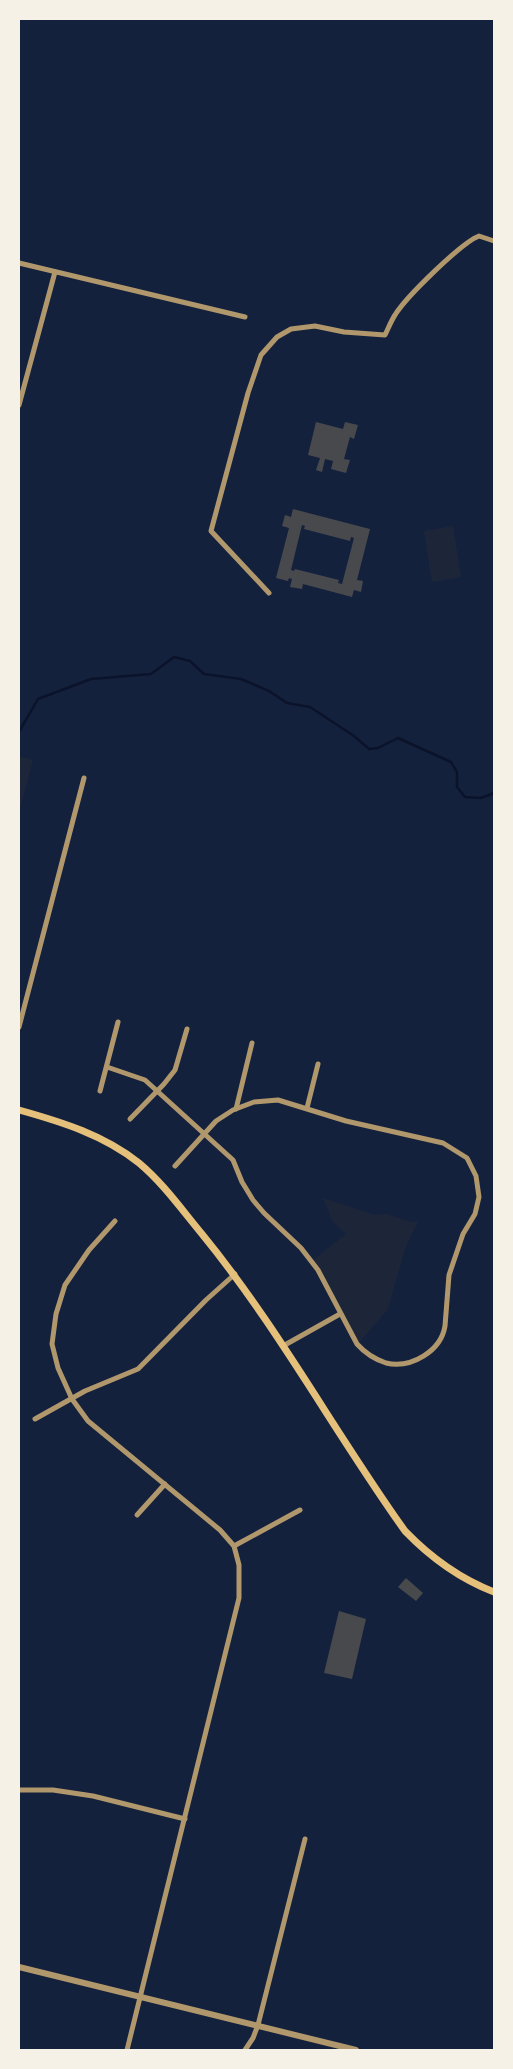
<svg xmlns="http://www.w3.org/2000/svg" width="513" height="2069" font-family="'Archivo Narrow',sans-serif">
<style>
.green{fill:#1d2539}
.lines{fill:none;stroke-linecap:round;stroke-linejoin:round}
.stream{stroke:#0b132b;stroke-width:2.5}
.building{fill:#48494c;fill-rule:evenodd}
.minor{stroke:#b1986c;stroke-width:5}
.tertiary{stroke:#b1986c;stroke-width:6}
.secondary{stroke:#e5c07b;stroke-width:7}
</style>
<rect width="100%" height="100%" fill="#14213d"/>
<!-- green -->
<g class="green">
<polygon points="453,526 461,577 432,582 424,531"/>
<polygon points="19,756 33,760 19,813"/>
<polygon points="323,1198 375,1215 386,1214 411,1222 418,1221 405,1249 388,1309 358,1344 324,1275 313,1260 346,1234 333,1222"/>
</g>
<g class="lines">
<!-- stream -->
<polyline class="stream" points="19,732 38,699 91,679 151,674 174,657 190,661 204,674 241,679 269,691 287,703 310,707 354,736 369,749 378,748 398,738 451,762 457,772 457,787 465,797 481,798 494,793"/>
</g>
<!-- building -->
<g class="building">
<polygon points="316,422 343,429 345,422 358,425 354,439 350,437 344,459 350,460 346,473 331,469 333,461 325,459 322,472 316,470 320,458 308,455"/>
<path d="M293,509L370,529L357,580L363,581L361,592L354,590L352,597L303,584L302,589L290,587L292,579L289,578L288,581L276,578L289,528L282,526L285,515L291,517ZM302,525L305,526L304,529L350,541L351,537L354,538L342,584L338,583L339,580L295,569L294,571L291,570Z"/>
<polygon points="406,1578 423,1593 416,1601 398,1587"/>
<polygon points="339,1611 366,1619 352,1679 324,1673"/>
</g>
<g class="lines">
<!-- minor -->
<g class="minor">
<polyline points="19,263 245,317"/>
<polyline points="19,405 55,272"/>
<path d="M269,593L211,531L248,393L261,355L277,337L291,329L315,326L344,332L385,335C388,329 391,321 395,315C406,297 461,243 479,236L494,241"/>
<polyline points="19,1027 84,778"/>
<path d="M107,1067L145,1080L233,1160L242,1182L253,1200L264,1213L301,1248L318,1270L357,1344C365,1353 374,1359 386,1363C411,1369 441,1351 445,1326L449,1275L463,1234L475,1214L479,1197L476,1176L467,1158L443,1143L346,1121L278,1100L254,1102L233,1110L216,1121L175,1166"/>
<polyline points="100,1091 118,1022"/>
<polyline points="307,1108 318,1064"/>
<polyline points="236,1109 252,1043"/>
<polyline points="130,1119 164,1084 175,1070 187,1029"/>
<polyline points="115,1221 89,1250 65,1285 56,1314 52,1344 58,1368 72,1399 88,1421 220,1530 234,1546 239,1565 239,1598 127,2050"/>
<polyline points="283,1346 340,1314"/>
<polyline points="35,1419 85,1391 138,1369 206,1300 235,1274"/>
<polyline points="137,1515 165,1484"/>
<polyline points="234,1546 300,1510"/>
<polyline points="19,1790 53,1790 93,1796 185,1819"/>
<polyline points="245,2050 253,2038 258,2025 305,1839"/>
</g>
<!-- tertiary -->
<polyline class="tertiary" points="19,1967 356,2050"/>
<!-- secondary -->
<path class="secondary" d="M19,1110C62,1122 104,1135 139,1163C163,1183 182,1210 202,1234C278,1327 335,1433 405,1531C431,1558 458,1578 494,1592"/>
</g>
<!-- border -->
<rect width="513" height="2069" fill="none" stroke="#f6f1e7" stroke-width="40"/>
</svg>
